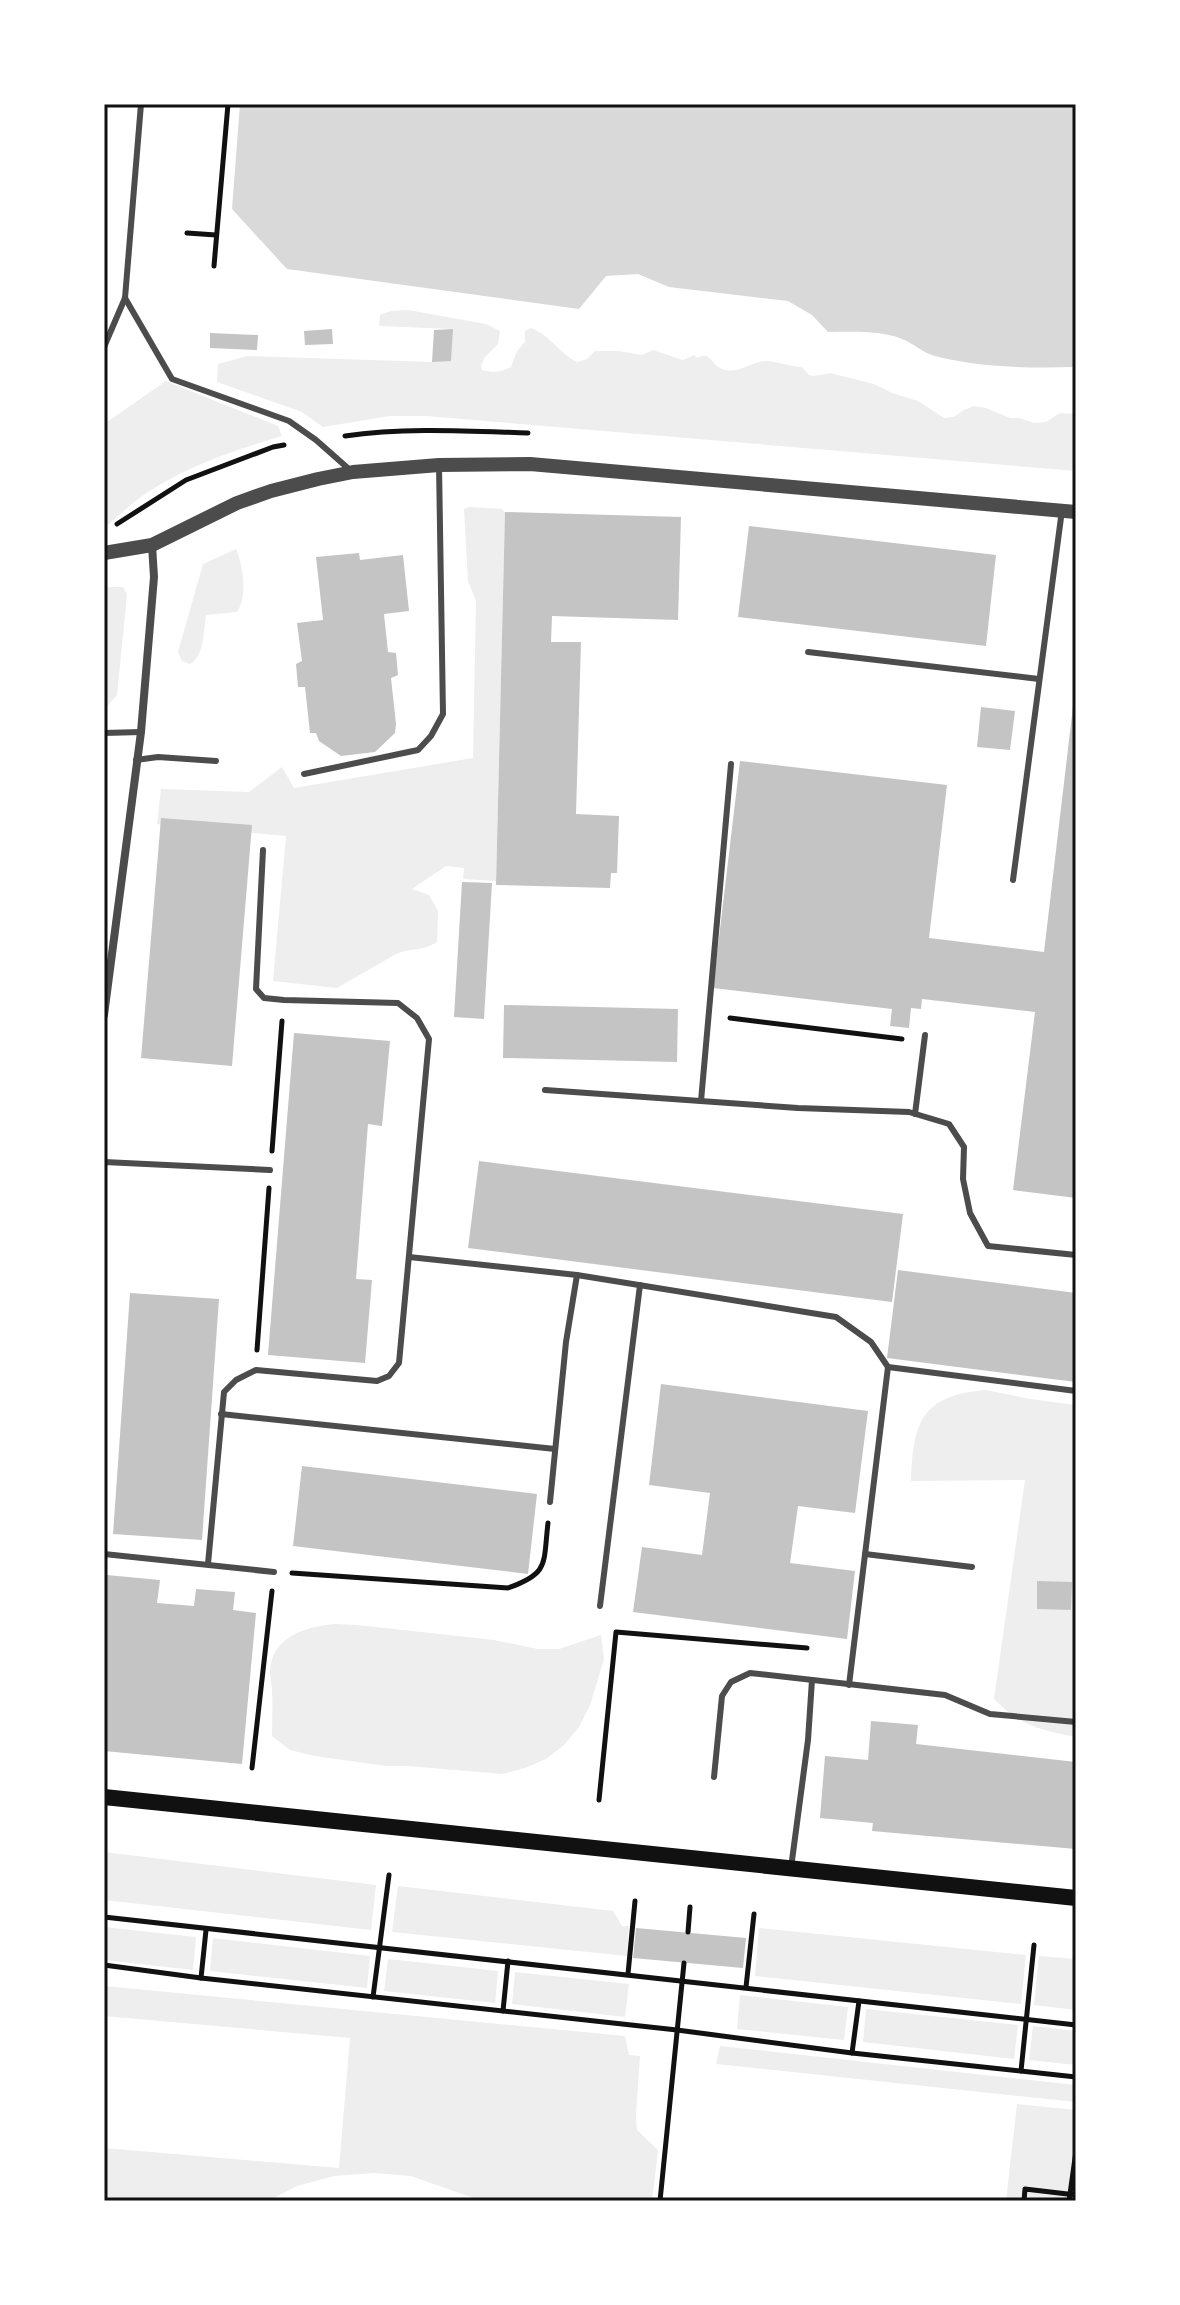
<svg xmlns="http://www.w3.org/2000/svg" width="1180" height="2305" font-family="'Fira Sans',sans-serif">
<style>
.green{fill:#eee}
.water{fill:#d9d9d9}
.building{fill:#c4c4c4}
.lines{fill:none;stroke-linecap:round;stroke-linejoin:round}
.path{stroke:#111;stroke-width:5}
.service{stroke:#4c4c4c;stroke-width:6}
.minor{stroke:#4c4c4c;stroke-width:8}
.tertiary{stroke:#4c4c4c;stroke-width:14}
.secondary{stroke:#111;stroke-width:16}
.neatline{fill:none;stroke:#111;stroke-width:3}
</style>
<rect width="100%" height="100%" fill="#fff"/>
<!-- green -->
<g class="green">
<path d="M408,310L486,324L500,331L498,344L485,357L481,365L482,370C492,373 501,372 511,367L517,351L525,342V331L531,328C551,336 559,353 577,362L587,359L595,351H619L642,355L653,350L683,360L694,355L697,358C711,350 711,365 722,369C738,375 750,362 765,361C777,361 790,367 802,367L809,375L814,376L830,373L874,384L892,393L918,401L944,418L954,417L964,410L974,406L986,408L1010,418H1019L1035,423L1046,422L1060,413L1076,414V471L426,416H390L323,427L302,412L217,382L218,364L247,356L432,362L453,329L379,326L380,315L391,311Z"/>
<path d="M166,381L278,426L282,436C238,449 195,463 156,487C138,497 123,512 108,525L104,523V424Z"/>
<path d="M469,507L502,509L505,512L496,881L463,879L464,868L446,866L412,889L429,895L438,911L437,942C421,952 413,947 396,954L337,988L273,981L286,836L157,824L161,789L249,792L282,767L294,788L473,758L476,601L468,581L464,509Z"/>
<path d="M236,549C243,565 248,597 237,612L206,615C203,632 205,655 190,664L182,661L178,652L203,564Z"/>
<polygon points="104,587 123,587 127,595 117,695 107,706 104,706"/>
<path d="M986,1390L1030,1399L1076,1405V1737C1040,1730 1020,1726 994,1699L1025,1480L911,1481C913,1423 921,1395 986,1390Z"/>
<path d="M334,1624L357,1625L494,1640L538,1649H559L601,1635L604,1659L590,1705L579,1727L564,1745L546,1759L525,1768L502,1774L408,1766H386L315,1756L290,1750L272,1736C272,1721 273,1706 272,1691C272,1685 270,1678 270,1672C271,1637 305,1627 334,1624Z"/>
<polygon points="104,1852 376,1885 371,1930 104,1900"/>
<polygon points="398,1886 613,1911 622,1926 629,1926 627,1956 392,1932"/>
<polygon points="104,1927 196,1937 193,1970 104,1960"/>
<polygon points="759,1928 1026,1955 1021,2004 755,1976"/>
<polygon points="213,1938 370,1956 367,1988 210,1971"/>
<polygon points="1039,1956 1076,1959 1076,2010 1034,2005"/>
<polygon points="388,1959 498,1971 495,2003 384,1991"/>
<polygon points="515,1972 629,1984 625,2017 512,2004"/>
<polygon points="104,1986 625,2036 629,2055 640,2056 636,2115 637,2130 658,2150 652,2201 482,2201 411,2176 374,2173 334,2176 297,2186 268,2201 104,2201 104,2148 339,2168 350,2038 104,2016"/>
<polygon points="740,1995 848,2007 844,2040 737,2029"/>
<polygon points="866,2009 1018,2025 1014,2059 863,2042"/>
<polygon points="1033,2026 1076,2031 1076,2065 1029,2060"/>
<polygon points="720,2046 1076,2085 1076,2102 716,2064"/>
<polygon points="1017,2104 1076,2110 1076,2201 1006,2201"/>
</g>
<!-- water -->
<path class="water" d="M240,104H1076V367C1029,368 981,368 935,356C923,353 913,343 902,339C880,330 852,332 828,332L812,315L788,301L669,287L638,274L606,276L579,309L287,269L232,209Z"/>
<!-- building -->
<g class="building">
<polygon points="332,329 333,344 305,345 304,331"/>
<polygon points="453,329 451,361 432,362 434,330"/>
<polygon points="210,333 258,335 257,350 210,348"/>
<polygon points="505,512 681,517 678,620 552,616 551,642 581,642 576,814 619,816 617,873 611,873 610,888 496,885"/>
<polygon points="749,526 996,555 986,646 738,617"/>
<polygon points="359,553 360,560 403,555 409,611 384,614 388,652 396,653 398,675 391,678 396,724 395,733 375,752 341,756 319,741 316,733 310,733 305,687 298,687 296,664 302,661 297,623 323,620 316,557"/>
<polygon points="1074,698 1076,698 1076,1198 1013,1190 1035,1012 922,999 921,1009 911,1008 909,1028 890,1026 892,1009 713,988 740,761 947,785 929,938 1044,952"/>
<polygon points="981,707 1015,711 1010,750 977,747"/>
<polygon points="161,818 252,825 232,1066 141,1058"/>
<polygon points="462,882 492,883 484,1019 454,1017"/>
<polygon points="504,1005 678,1009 677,1062 503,1058"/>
<polygon points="294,1033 390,1041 382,1126 368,1124 356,1279 372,1280 365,1363 268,1355"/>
<polygon points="479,1161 903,1214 892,1302 468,1248"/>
<polygon points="898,1270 1076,1293 1076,1382 887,1358"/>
<polygon points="130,1293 219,1299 202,1540 113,1534"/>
<polygon points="661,1384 868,1411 855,1513 798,1506 790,1563 855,1571 847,1639 633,1612 642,1547 702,1555 710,1493 649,1485"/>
<polygon points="302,1466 537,1494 528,1574 293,1546"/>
<polygon points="107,1575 160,1580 157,1603 194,1606 196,1589 235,1592 233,1610 256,1613 242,1764 104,1751 104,1612"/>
<polygon points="1037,1581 1072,1582 1071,1610 1037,1609"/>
<polygon points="871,1721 918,1725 916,1744 1076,1762 1076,1849 872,1831 873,1823 820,1818 825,1756 868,1760"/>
<polygon points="636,1928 746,1938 743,1968 633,1958"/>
</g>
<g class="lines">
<!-- path -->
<g class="path">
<polyline points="187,233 216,235"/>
<polyline points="214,266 228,104"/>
<path d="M345,436C405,427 468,431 528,433"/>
<polyline points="117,524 186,480 273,447 284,445"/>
<polyline points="730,1018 902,1039"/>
<polyline points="272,1151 282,1021"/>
<polyline points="257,1350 269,1188"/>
<path d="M292,1573L508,1588C550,1573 543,1564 548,1523"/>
<polyline points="252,1768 272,1591"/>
<polyline points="599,1800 616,1632 807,1648"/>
<polyline points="104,1917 1076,2025"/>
<polyline points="688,1932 690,1907"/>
<polyline points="104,1965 201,1978 677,2030 852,2053 1076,2077"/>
<polyline points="628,1974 635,1901"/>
<polyline points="201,1978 206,1930"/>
<polyline points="746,1987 754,1914"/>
<polyline points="373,1997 389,1875"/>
<polyline points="503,2011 508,1961"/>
<polyline points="852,2053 859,2001"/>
<polyline points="1021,2071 1034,1945"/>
<polyline points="660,2201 684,1963"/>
<polyline points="1024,2201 1025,2189 1076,2195"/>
<polyline points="1069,2201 1076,2151"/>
</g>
<!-- service -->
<g class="service">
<polyline points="125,298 172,379 289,421 316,440 350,470"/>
<polyline points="104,347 125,298 141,104"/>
<polyline points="808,652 1039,679"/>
<polyline points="104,733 141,732"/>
<polyline points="136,760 158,757 216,761"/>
<polyline points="304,774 418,750 431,736 443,714 439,465"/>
<polyline points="1013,880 1062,510"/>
<polyline points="545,1090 798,1108 909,1112 949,1124 964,1147 963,1179 970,1213 988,1246 1076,1255"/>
<polyline points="701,1101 731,764"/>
<polyline points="915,1114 925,1035"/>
<polyline points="104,1162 270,1170"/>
<polyline points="409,1257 577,1275 836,1317 871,1342 888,1367 849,1685"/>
<polyline points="888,1367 1076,1391"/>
<polyline points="221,1414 555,1449"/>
<polyline points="550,1502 566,1342 577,1275"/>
<polyline points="104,1554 274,1572"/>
<polyline points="865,1554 972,1567"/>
<polyline points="208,1564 224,1392 236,1380 256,1370 377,1381 389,1376 399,1363 429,1039 417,1018 398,1003 284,1000 264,998 256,989 263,850"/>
<polyline points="600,1606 640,1285"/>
<polyline points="714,1777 722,1696 731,1682 750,1673 945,1695 990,1714 1076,1722"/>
<polyline points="791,1868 808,1740 812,1680"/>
</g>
<!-- minor -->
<polyline class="minor" points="104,1015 141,732 154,577 152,545"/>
<!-- tertiary -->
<polyline class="tertiary" points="104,553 152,545 237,503 271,491 318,479 353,472 439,465 530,464 1076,512"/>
<!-- secondary -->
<polyline class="secondary" points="104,1797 1076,1898"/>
</g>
<!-- border -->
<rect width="1180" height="2305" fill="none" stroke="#ffffff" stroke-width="212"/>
<rect x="106" y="106" width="968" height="2093" class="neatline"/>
</svg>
